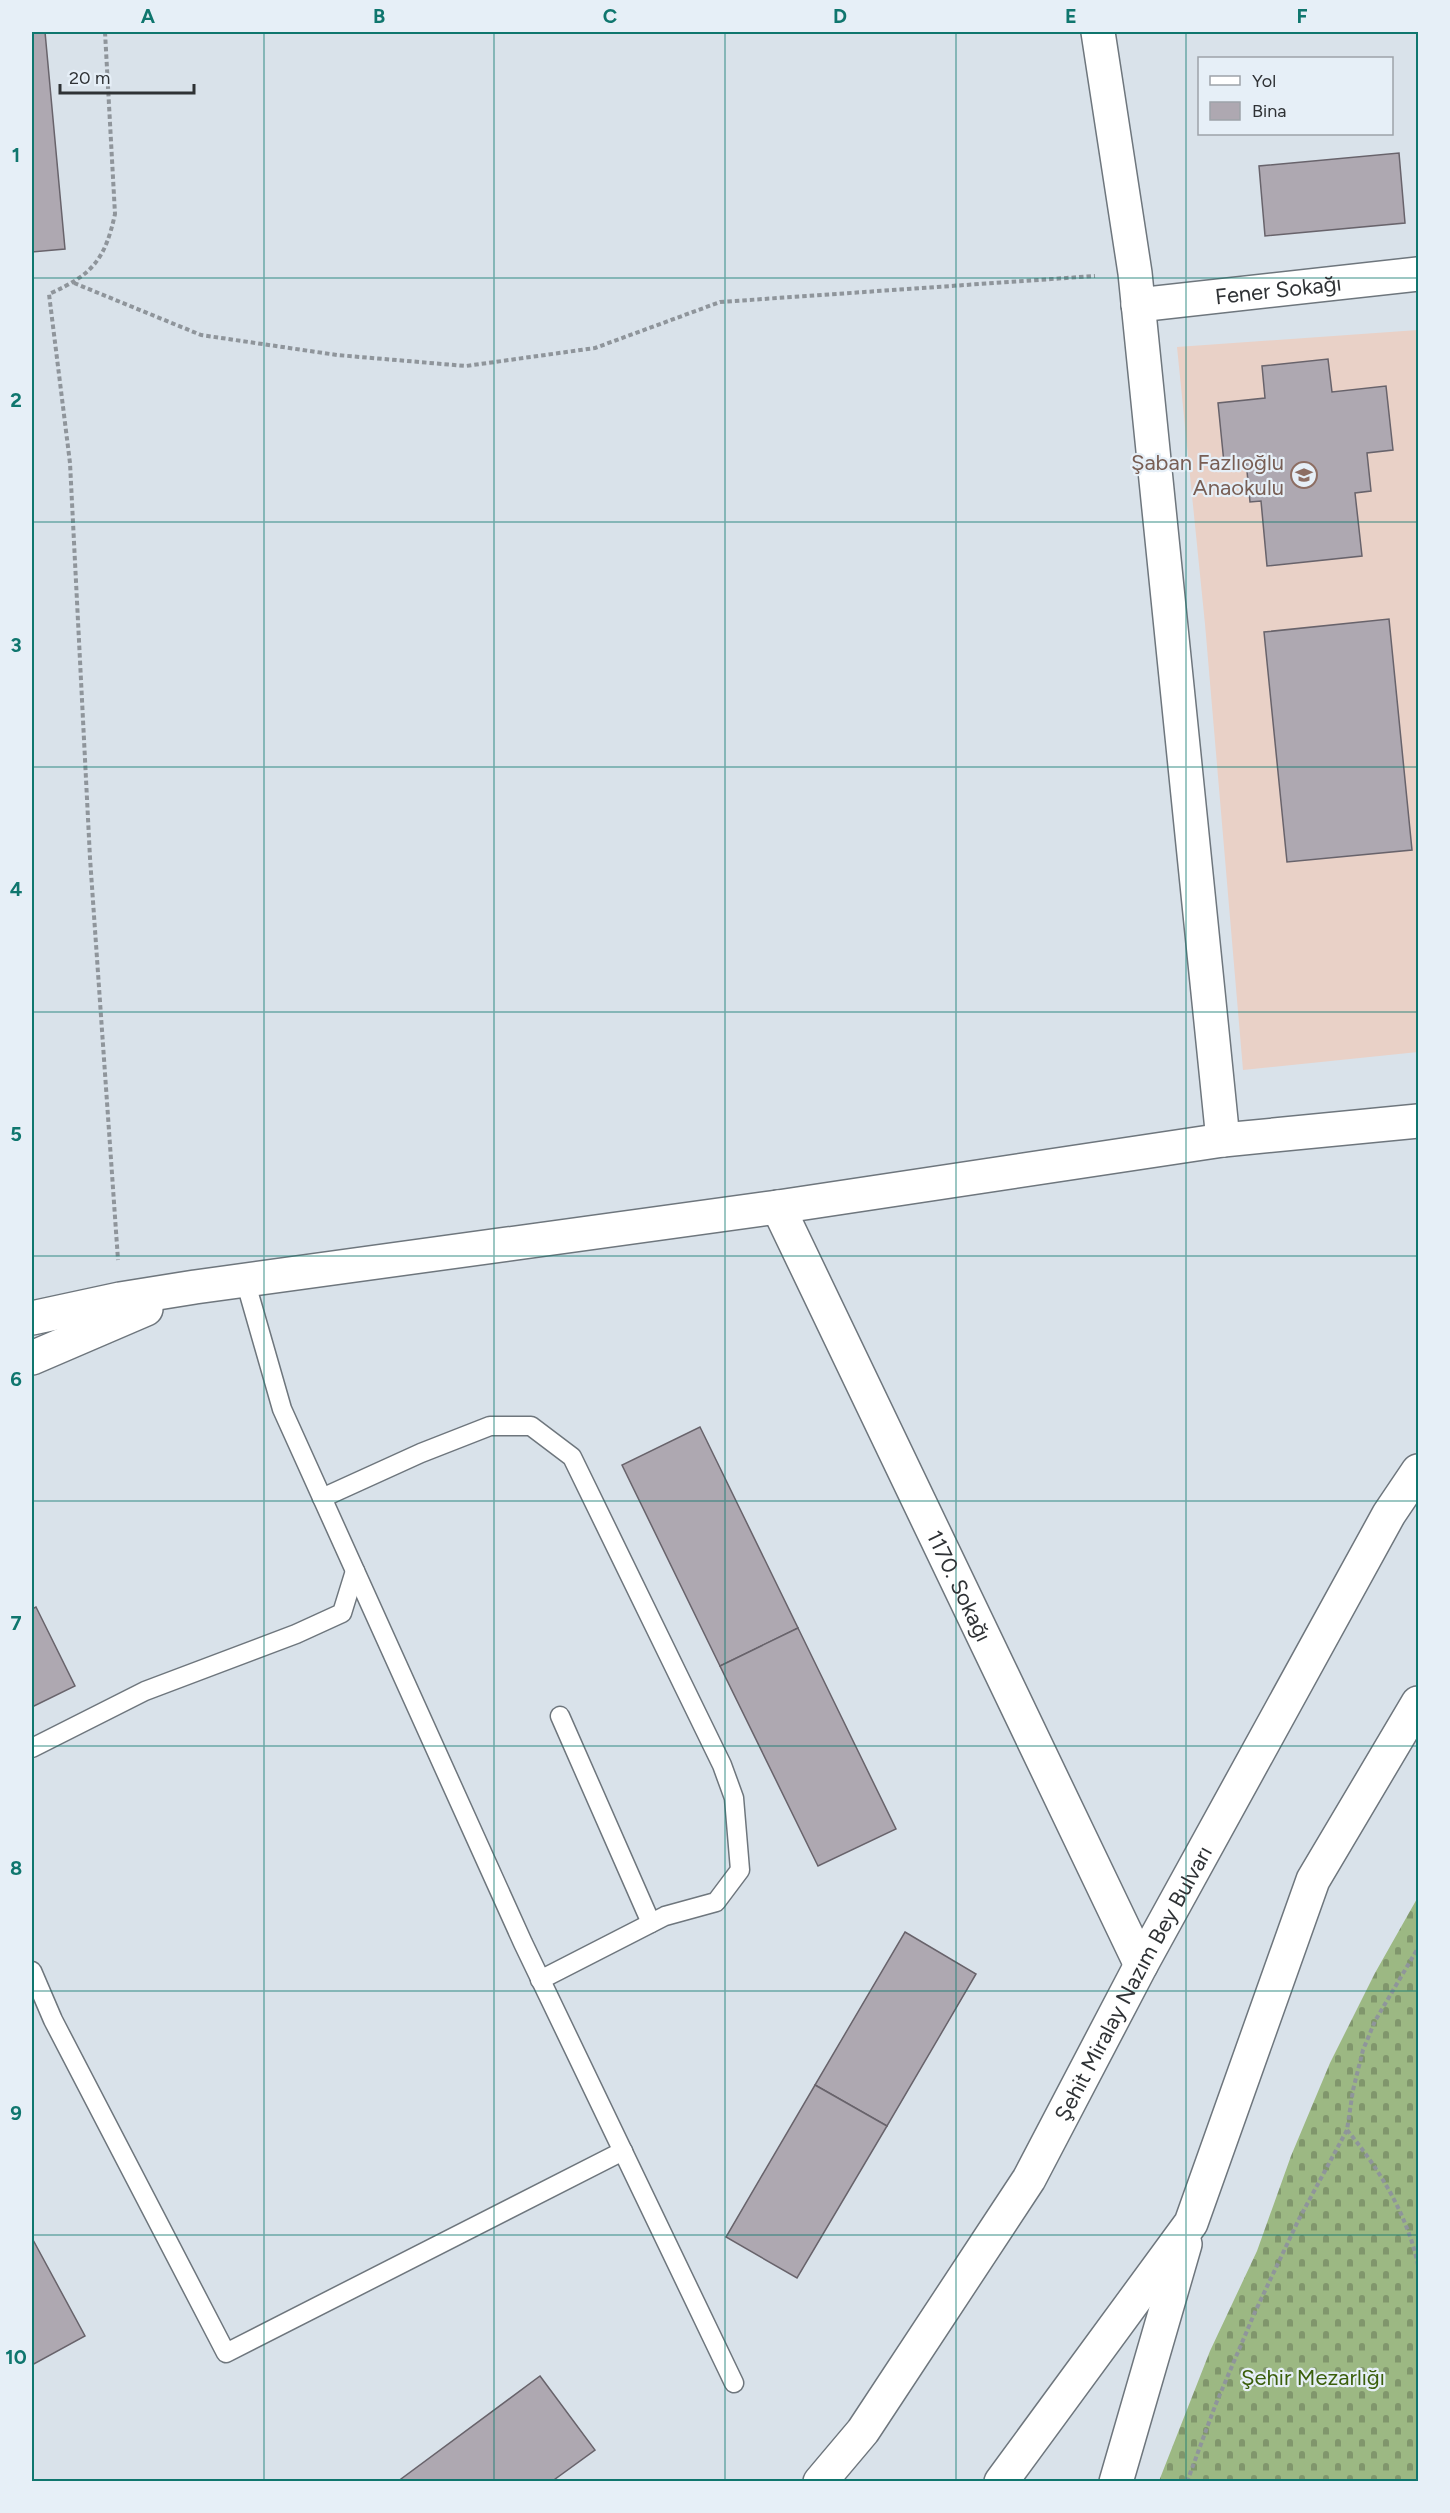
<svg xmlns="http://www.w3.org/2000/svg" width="1450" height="2513" font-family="Figtree,sans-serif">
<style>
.education{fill:#e9d1c7}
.cemetery{fill:url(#cemetery-stones)}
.building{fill:#aea8b1;stroke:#68636b;stroke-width:1.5}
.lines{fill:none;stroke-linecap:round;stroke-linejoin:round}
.lane-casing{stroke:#6e767d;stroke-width:21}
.street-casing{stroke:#6e767d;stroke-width:36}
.secondary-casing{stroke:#6e767d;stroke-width:36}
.primary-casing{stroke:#6e767d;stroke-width:36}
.path{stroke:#8f959b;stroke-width:4;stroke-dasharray:4.5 3;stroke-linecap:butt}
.lane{stroke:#fff;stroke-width:18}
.street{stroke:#fff;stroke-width:33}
.secondary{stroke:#fff;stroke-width:33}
.primary{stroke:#fff;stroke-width:33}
.grid{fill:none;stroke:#0f766e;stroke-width:1.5;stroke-opacity:0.55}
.labels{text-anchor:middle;stroke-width:4.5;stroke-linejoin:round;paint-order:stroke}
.street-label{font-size:22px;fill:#2f3235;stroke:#e6eff7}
.education-label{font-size:22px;fill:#785e54;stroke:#e6eff7;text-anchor:end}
.park-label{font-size:22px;fill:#3b5f0c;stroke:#e6eff7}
.neatline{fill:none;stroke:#0f766e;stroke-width:2}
.grid-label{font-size:20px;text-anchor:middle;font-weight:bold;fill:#0f766e}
</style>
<defs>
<pattern id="cemetery-stones" width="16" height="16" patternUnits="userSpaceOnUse" patternTransform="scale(1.5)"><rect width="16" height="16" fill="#9cb883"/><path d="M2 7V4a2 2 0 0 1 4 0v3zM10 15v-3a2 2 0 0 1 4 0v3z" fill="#80966c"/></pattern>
</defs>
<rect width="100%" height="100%" fill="#d9e2ea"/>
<!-- education -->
<polygon class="education" points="1418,330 1418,1052 1243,1070 1205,624 1177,347"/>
<!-- cemetery -->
<polygon class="cemetery" points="1418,1897 1418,2481 1159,2481 1210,2351 1257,2251 1291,2156 1330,2063 1375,1973"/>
<!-- building -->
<g class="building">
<polygon points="32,32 45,32 65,249 32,252"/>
<polygon points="1399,153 1405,223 1265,236 1259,166"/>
<polygon points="1328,359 1332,392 1386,386 1393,450 1367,453 1371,491 1355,493 1362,556 1267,566 1261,501 1250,502 1246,461 1224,463 1218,403 1265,398 1262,366"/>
<polygon points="1389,619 1412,850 1287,862 1264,632"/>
<polygon points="700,1427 798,1628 720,1666 622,1465"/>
<polygon points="36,1607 75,1686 32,1707 32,1609"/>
<polygon points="798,1628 896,1829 818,1866 720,1666"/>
<polygon points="905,1932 976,1974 887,2126 815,2085"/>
<polygon points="815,2085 887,2126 797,2278 726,2237"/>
<polygon points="32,2238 85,2336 32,2365"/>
<polygon points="540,2376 595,2450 551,2482 397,2482"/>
</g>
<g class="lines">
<defs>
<g id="lane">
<polyline points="245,1280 282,1409 523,1943 734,2383"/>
<polyline points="322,1498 421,1453 490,1426 531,1426 572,1457 722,1765 734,1798 740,1870 716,1902 665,1916 540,1980"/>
<polyline points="560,1716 651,1923"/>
<polyline points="32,1748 145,1691 296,1634 342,1613 355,1571"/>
<polyline points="32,1971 53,2020 226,2353 623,2151"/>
</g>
<g id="street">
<polyline points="1098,32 1135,273 1223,1140"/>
<path id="s1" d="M1138,305L1418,274"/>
<path id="s2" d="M778,1207L1141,1965"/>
</g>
<g id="secondary">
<polyline points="32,1318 120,1299 195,1287 778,1207 1223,1140 1418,1121"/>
<polyline points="32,1358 146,1309"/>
</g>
<g id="primary">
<path id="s3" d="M820,2482L863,2431L1029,2179L1141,1965L1389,1514L1418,1471"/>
<polyline points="1001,2482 1191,2223 1313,1880 1418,1703"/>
<polyline points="1116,2482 1185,2244"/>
</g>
</defs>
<!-- lane casing -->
<use href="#lane" class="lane-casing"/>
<!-- street casing -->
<use href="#street" class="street-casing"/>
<!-- secondary casing -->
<use href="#secondary" class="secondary-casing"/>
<!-- primary casing -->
<use href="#primary" class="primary-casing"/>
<!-- path -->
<g class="path">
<path d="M105,32L115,214C105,260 92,275 49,294L70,463L90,858L118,1260"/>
<polyline points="74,283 201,335 337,355 466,366 595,348 720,302 1095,276"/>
<path d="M1347,2130C1380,2170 1407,2214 1418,2265"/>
<polyline points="1187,2482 1215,2406 1255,2312 1299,2219 1347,2130 1353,2090 1363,2050 1375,2021 1418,1948"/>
</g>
<!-- lane -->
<use href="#lane" class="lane"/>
<!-- street -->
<use href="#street" class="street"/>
<!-- secondary -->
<use href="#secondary" class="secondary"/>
<!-- primary -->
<use href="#primary" class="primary"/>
</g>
<!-- grid -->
<path class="grid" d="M264,32V2482M494,32V2482M725,32V2482M956,32V2482M1186,32V2482M32,278H1418M32,522H1418M32,767H1418M32,1012H1418M32,1256H1418M32,1501H1418M32,1746H1418M32,1991H1418M32,2235H1418"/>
<!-- icons -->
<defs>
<symbol id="school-ring" viewBox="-11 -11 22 22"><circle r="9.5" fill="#e6eff7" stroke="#8d6e63" stroke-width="1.5"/><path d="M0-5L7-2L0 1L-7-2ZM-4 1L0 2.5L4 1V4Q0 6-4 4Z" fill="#8d6e63"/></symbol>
</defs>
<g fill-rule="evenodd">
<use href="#school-ring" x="1289" y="460" width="30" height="30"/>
</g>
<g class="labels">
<!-- street labels -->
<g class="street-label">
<text dy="8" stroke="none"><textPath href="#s1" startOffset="141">Fener Sokağı</textPath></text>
<text dy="8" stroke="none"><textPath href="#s2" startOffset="420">1170. Sokağı</textPath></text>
<text dy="8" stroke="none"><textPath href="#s3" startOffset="590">Şehit Miralay Nazım Bey Bulvarı</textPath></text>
</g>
<!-- education labels -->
<g class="education-label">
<text x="1284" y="470">Şaban Fazlıoğlu<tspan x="1284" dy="25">Anaokulu</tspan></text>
</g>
<!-- park labels -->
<g class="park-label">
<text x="1313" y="2385">Şehir Mezarlığı</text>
</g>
</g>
<!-- border -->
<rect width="1450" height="2513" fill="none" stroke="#e6eff7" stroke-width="66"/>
<!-- legend -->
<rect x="1198" y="57" width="195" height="78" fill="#e6eff7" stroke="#9da3a9" stroke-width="1.5"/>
<rect x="1210" y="76" width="30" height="9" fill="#ffffff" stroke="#9da3a9" stroke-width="1.5"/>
<text x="1252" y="87" font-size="18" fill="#2f3235">Yol</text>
<rect x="1210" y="102" width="30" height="18" fill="#aea8b1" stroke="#9da3a9" stroke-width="1.5"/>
<text x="1252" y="117" font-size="18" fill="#2f3235">Bina</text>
<!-- scale -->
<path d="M60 84v9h134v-9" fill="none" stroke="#2f3235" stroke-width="3"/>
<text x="69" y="84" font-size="18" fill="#2f3235" stroke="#e6eff7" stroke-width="4.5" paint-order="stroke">20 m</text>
<rect x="33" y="33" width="1384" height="2447" class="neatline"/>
<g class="grid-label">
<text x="148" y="23">A</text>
<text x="379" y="23">B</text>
<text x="610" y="23">C</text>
<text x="840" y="23">D</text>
<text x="1071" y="23">E</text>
<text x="1302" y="23">F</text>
<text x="16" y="162">1</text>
<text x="16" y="407">2</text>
<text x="16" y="652">3</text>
<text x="16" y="896">4</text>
<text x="16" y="1141">5</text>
<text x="16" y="1386">6</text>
<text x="16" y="1630">7</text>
<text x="16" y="1875">8</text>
<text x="16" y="2120">9</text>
<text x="16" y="2364">10</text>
</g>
</svg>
